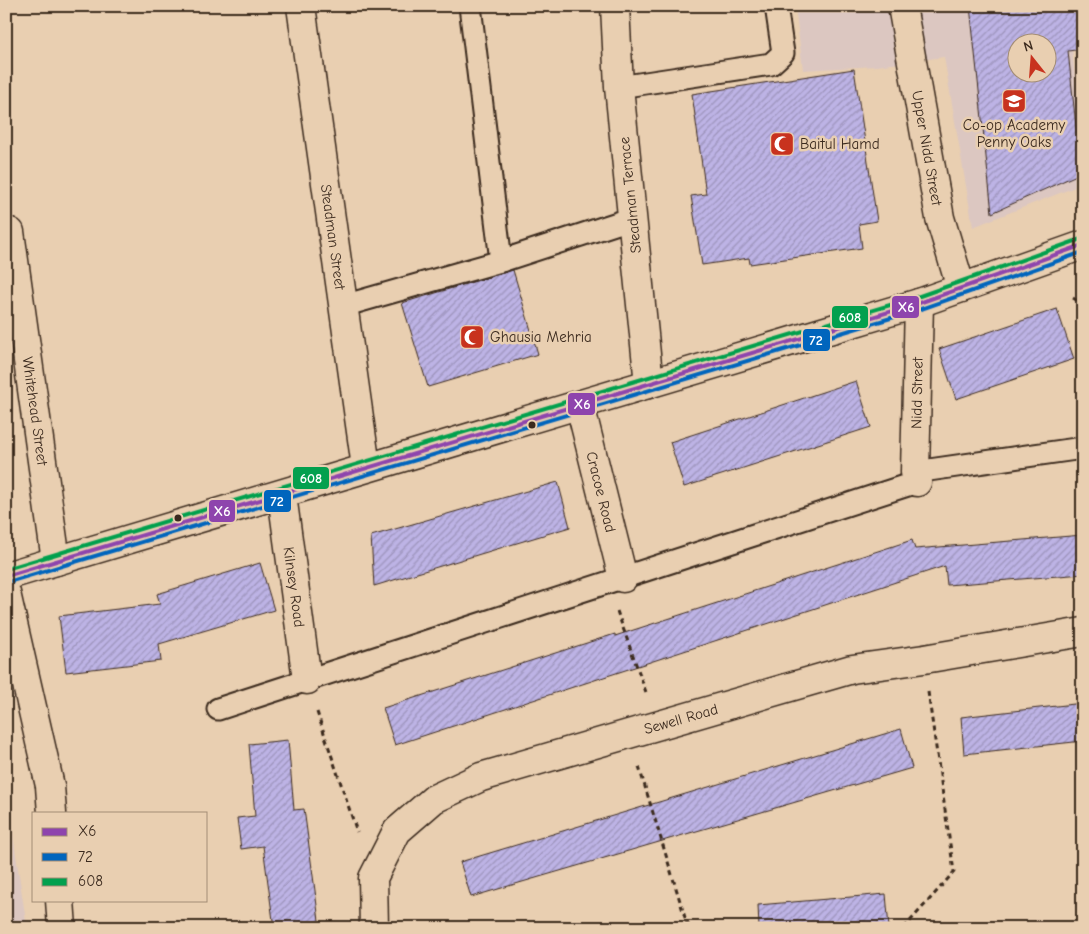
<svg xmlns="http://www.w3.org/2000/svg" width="1089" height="934" font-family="'Comic Neue',sans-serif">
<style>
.built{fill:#dcc7c1;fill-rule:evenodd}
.building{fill:url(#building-hatch);stroke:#3b2a1e;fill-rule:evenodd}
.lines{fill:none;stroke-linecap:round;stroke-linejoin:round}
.lane-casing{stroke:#3b2a1e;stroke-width:25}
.street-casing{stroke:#3b2a1e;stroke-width:31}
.primary-casing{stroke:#3b2a1e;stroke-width:31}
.path{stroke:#3b2a1e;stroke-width:3;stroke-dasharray:5 4;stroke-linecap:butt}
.lane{stroke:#e9cfb1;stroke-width:21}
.street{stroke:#e9cfb1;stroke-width:28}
.primary{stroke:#e9cfb1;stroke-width:28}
.bus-1-casing{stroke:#e9cfb1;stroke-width:8}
.bus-2-casing{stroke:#e9cfb1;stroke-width:8}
.bus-3-casing{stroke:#e9cfb1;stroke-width:8}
.bus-1{stroke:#8e44ad;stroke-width:4}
.bus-2{stroke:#0065bd;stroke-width:4}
.bus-3{stroke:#03a04e;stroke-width:4}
.bus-dot{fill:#3b2a1e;stroke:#e9cfb1;stroke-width:2}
.labels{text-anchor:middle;stroke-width:5;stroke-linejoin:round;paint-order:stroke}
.poi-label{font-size:15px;fill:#3b2a1e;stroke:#e9cfb1;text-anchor:start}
.street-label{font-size:15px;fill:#3b2a1e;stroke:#e9cfb1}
.line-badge{stroke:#e9cfb1;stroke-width:2}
.badge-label{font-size:14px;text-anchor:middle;font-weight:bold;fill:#fff}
</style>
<defs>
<pattern id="building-hatch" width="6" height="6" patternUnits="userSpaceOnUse" patternTransform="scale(1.25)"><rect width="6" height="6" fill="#bdb3e5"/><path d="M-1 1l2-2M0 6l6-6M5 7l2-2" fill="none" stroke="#9b92b9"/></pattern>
</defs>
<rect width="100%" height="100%" fill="#e9cfb1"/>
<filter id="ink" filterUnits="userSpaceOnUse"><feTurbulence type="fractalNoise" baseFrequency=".02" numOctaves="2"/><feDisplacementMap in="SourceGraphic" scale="10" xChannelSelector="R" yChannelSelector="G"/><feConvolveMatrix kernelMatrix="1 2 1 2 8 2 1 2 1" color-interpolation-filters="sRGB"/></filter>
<g filter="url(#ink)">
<!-- built -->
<g class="built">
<path d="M795,6H1068L1083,160V184L973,227L944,57L877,66L803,70ZM1016,42H1046V72H1016Z"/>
<polygon points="6,789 27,928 6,928"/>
</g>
<!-- building -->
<g class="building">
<path d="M970,6H1083V49L1068,51L1081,173L992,213ZM1016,42H1046V72H1016Z"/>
<polygon points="854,69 877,221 859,224 862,248 750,264 749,258 702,265 691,196 706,194 692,94"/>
<polygon points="513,270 538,354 428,387 402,303"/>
<polygon points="1057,309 1074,359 956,399 939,349"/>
<polygon points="856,381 871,427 684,487 670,442"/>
<polygon points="558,482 570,527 374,586 371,536"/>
<polygon points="1083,535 1083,574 947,585 945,566 395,745 383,708 615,634 615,636 912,540 915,549"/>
<polygon points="260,563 274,610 159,644 161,661 66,672 59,616 160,604 157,594"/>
<polygon points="1083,703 1083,741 964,754 961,717"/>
<polygon points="901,729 912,768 471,897 460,862"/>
<polygon points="288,740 294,810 304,809 320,928 274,928 263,846 241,849 237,818 255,816 249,744"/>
<polygon points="886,894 889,928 759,928 758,905"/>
</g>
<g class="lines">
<defs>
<g id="lane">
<polyline points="470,6 501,261"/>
<polyline points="619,87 771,64 783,53 776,6"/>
<polyline points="343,306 501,261 633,218"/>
<polyline points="915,472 1083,448"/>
<polyline points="218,709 917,482"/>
</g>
<g id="street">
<polyline points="301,6 366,467"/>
<polyline points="615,6 619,87 649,384"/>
<polyline points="902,6 940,218 961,288"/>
<polyline points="10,232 56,561"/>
<polyline points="580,405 623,578"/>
<polyline points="917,482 915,472 919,303"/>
<polyline points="282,495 307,680"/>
<polyline points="6,593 50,786 52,813"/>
<polyline points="60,900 62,928"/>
<polyline points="374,928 373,878 397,831 434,799 481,777 852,669 924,659 1083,632"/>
</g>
<polyline id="primary" points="6,576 919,303 1083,245"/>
</defs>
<!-- lane casing -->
<use href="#lane" class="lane-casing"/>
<!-- street casing -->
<use href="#street" class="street-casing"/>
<!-- primary casing -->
<use href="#primary" class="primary-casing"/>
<!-- path -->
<g class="path">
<polyline points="1073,298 1083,304"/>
<polyline points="617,611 647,695"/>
<polyline points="317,712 357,832"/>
<polyline points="639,767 687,924 694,928"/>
<polyline points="904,928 954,872 928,692"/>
</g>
<!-- lane -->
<use href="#lane" class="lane"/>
<!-- street -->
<use href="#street" class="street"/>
<!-- primary -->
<use href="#primary" class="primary"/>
<defs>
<polyline id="bus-1" points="6,576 919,303 1083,245"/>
<polyline id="bus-2" points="8,582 921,309 1083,252"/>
<polyline id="bus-3" points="6,569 917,297 1081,239"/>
</defs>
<!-- bus-1 casing -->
<use href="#bus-1" class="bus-1-casing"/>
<!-- bus-2 casing -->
<use href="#bus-2" class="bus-2-casing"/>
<!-- bus-3 casing -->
<use href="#bus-3" class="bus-3-casing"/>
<!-- bus-1 -->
<use href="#bus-1" class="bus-1"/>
<!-- bus-2 -->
<use href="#bus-2" class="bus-2"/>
<!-- bus-3 -->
<use href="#bus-3" class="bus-3"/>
</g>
</g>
<!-- icons -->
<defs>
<symbol id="school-square" viewBox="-11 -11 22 22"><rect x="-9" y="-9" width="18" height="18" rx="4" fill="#c8321e" stroke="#e9cfb1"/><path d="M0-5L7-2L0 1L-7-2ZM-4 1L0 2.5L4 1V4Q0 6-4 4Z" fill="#fff"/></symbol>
<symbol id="mosque-square" viewBox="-11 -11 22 22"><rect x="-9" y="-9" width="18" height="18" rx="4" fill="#c8321e" stroke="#e9cfb1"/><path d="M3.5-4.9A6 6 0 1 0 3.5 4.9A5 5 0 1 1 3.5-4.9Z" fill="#fff"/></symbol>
</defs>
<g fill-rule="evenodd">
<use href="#school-square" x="1000" y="87" width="28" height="28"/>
<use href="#mosque-square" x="768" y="130" width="28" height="28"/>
<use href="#mosque-square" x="458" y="323" width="28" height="28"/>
</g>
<!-- markers -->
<g class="bus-dot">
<circle cx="532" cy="425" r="4.5"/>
<circle cx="178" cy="518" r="4.5"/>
</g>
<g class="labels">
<!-- poi labels -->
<g class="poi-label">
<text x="1014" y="130" text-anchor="middle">Co-op Academy<tspan x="1014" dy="17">Penny Oaks</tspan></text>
<text x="800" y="149">Baitul Hamd</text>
<text x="490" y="342">Ghausia Mehria</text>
</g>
<!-- street labels -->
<g class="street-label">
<text transform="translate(927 148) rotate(80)" y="5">Upper Nidd Street</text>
<text transform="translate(630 195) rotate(-96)" y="5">Steadman Terrace</text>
<text transform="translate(333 237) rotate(82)" y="5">Steadman Street</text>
<text transform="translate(917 393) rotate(-89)" y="5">Nidd Street</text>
<text transform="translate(35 411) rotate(82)" y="5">Whitehead Street</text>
<text transform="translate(601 492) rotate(76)" y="5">Cracoe Road</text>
<text transform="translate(294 587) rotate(82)" y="5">Kilnsey Road</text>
<text transform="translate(681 719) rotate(-16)" y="5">Sewell Road</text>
</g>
</g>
<g class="line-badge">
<rect x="891" y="295" width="29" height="24" rx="5" fill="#8e44ad"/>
<rect x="831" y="305" width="38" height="24" rx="5" fill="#03a04e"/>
<rect x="802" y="328" width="29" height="24" rx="5" fill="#0065bd"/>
<rect x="567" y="392" width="29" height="24" rx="5" fill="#8e44ad"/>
<rect x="292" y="466" width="38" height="24" rx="5" fill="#03a04e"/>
<rect x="263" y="489" width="29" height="24" rx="5" fill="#0065bd"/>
<rect x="208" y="499" width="28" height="24" rx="5" fill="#8e44ad"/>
</g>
<g class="badge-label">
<text x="906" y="312">X6</text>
<text x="850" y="322">608</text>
<text x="816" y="345">72</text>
<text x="582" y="409">X6</text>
<text x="311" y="483">608</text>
<text x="277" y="506">72</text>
<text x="222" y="516">X6</text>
</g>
<!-- margin -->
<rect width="1089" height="934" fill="none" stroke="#e9cfb1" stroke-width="25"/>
<rect x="12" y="12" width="1064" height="909" fill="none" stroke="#3b2a1e" stroke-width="2" filter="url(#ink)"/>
<!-- legend -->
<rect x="32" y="812" width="175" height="90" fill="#e9cfb1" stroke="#a38d76"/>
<rect x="42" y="828" width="25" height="8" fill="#8e44ad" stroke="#a38d76"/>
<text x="78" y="836" font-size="15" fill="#3b2a1e">X6</text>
<rect x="42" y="853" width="25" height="8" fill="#0065bd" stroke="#a38d76"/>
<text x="78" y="862" font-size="15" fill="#3b2a1e">72</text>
<rect x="42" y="878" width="25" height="8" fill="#03a04e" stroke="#a38d76"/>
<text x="78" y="886" font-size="15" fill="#3b2a1e">608</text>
<!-- north arrow -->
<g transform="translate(1032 58) rotate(343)"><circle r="24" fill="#e9cfb1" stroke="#a38d76"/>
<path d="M0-4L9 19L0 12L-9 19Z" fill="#c8321e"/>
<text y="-8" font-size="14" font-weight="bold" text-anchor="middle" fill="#3b2a1e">N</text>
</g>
</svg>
